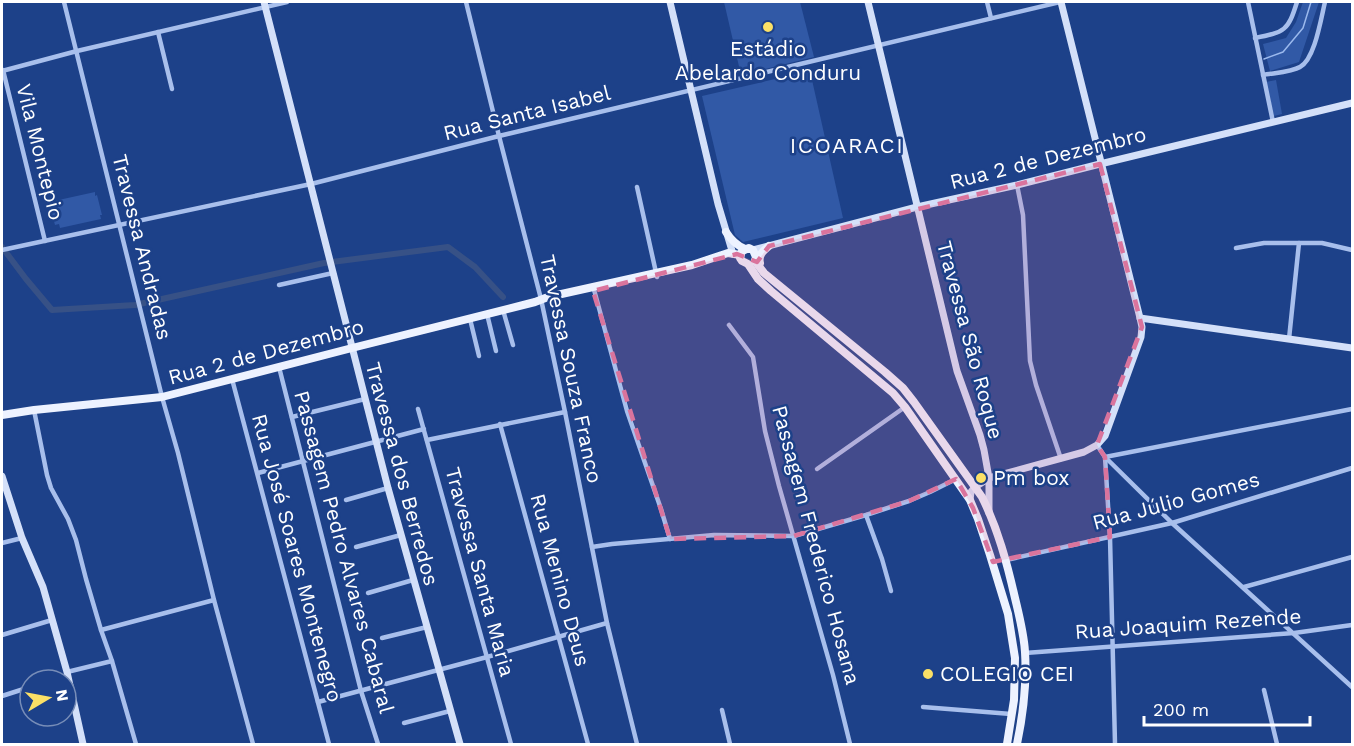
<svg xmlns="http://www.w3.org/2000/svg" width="1354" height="746" font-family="'Work Sans',sans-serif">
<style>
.green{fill:#3159a6}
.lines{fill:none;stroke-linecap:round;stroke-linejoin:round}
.stream{stroke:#9bb9ed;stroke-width:1.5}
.canal{stroke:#375186;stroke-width:6}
.street{stroke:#a8bfec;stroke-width:4.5}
.secondary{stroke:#d4e0f9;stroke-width:7}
.primary{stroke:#edf2ff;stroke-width:8}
.marked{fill:#da749d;fill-opacity:0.2;stroke:#da749d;stroke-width:4.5;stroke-dasharray:12 8;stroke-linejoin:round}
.poi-dot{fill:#fbe066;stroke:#1d4189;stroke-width:2}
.labels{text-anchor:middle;stroke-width:5;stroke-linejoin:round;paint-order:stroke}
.poi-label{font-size:21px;fill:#fff;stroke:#1d4189;text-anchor:start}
.street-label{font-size:21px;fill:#fff;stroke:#1d4189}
.neighbourhood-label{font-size:22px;letter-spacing:1.5px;fill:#fff;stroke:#1d4189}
</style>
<rect width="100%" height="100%" fill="#1d4189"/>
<!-- green -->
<g class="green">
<polygon points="724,2 800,2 814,57 741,75"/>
<polygon points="1303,2 1319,2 1299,62 1270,71 1263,44 1286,38 1296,22"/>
<polygon points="810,71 843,218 743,242 735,235 702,96"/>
<polygon points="1276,80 1282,114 1274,116 1266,82"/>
<polygon points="95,192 95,196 97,195 102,215 100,215 101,219 60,228 59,224 55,225 50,206 55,205 54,201"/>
</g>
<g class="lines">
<!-- stream -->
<polyline class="stream" points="1264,59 1283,52 1303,28 1311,2"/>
<!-- canal -->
<polyline class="canal" points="2,247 26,279 52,310 135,305 324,263 448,247 475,267 503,297"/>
<!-- street -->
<g class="street">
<polyline points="64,2 162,397 178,453 214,600 253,744"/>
<polyline points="466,2 499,136 541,299 565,412 607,623 637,744"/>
<polyline points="987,2 991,18"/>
<polyline points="1248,2 1273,122"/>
<polyline points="158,32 172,89"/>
<path d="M1255,38C1285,32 1288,31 1297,2"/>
<polyline points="3,70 45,241"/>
<polyline points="2,71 77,51 287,2"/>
<path d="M1263,75C1273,73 1292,72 1300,67C1315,59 1321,18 1325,2"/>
<polyline points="1017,185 1023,215 1030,361 1036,385 1061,459"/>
<polyline points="637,187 657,277"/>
<polyline points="1236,248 1264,243 1322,243 1352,250"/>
<polyline points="2,250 311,184 499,136 1060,2"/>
<polyline points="279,285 333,273"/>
<polyline points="593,286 627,411 661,509 670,539"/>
<polyline points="503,310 513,345"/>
<polyline points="487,314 496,351"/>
<polyline points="470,319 479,356"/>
<polyline points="729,325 753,357 765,431 779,486 833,675 850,744"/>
<polyline points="1289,339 1299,243"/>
<polyline points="279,367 361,691 378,744"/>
<polyline points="232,379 329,744"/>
<polyline points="418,409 511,744"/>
<polyline points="34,410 47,475 51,488 68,519 76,540 86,579 101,630 112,661 136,744"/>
<polyline points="292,417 365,399"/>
<polyline points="500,424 588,744"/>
<polyline points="427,440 565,412"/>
<polyline points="1097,445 1105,457 1172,523 1352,687"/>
<polyline points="1105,457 1110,537 1115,744"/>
<polyline points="1105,457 1352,409"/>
<polyline points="817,469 905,407"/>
<polyline points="258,473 424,429"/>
<polyline points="346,500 388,488"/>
<polyline points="866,515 882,559 891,591"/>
<polyline points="2,543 22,538"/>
<polyline points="356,547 401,535"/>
<polyline points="592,547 612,544 714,535 794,536 866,515 909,501 930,492 956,479"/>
<polyline points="1006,560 1172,523 1352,468"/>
<polyline points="1244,587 1352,557"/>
<polyline points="368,593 413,580"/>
<polyline points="101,630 214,600"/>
<polyline points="2,635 52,620"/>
<polyline points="382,638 427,627"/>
<polyline points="1025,653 1294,633 1352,625"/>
<polyline points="67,672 112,661"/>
<polyline points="56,680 68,677"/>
<polyline points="1264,690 1277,744"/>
<polyline points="2,696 30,687"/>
<polyline points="318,702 487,657 607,623"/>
<polyline points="923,707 1011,714"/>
<polyline points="722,710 730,744"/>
<polyline points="404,723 450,711"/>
</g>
<!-- secondary -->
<g class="secondary">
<polyline points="264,2 388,488 460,744"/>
<polyline points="670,2 718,204 733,254"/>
<polyline points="868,2 957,371 980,435 984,450 989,478 989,513"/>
<polyline points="753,250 917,207 1017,185 1100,164 1352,103"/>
<polyline points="1140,318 1352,348"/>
<polyline points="2,476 22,538 43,587 67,672 83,744"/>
<polyline points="970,500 971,492 975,487 989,478 1084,452 1097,445 1105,436 1141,337 1142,327 1140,318 1061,2"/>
</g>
<!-- primary -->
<g class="primary">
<path d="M726,232C731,240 736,245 745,249"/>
<polyline points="755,261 756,257 753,250 749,248 742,251 740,258 742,261 748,264 758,279 771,291 893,393 905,407 970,500 978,519 990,555 1008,614 1015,658 1014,700 1007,744"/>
<path d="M755,261L764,273L885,372L903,388L914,402L982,497C998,529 1007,563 1015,598C1019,615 1024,634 1025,652C1027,683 1023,715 1017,744"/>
<path d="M760,263C758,255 763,251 769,246"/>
<polyline points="2,415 34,410 162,397 352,348 535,302 548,297 692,265 728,253 740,255"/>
</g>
</g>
<!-- marked area -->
<path class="marked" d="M1100,164L1142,327L1097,445L1105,457L1110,537L993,562L973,508L956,479L909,501L794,536L670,539L593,291L737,254L757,262L769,246Z"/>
<!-- markers -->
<g class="poi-dot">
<circle cx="768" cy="27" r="6"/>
<circle cx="981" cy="478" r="6"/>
<circle cx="928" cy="674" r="6"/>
</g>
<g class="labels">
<!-- poi labels -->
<g class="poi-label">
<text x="768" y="56" text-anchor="middle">Estádio<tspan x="768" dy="24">Abelardo Conduru</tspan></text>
<text x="993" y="485">Pm box</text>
<text x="940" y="681">COLEGIO CEI</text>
</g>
<!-- street labels -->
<g class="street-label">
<text transform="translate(527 113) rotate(-14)" y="7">Rua Santa Isabel</text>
<text transform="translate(40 152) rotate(76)" y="7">Vila Montepio</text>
<text transform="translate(1048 158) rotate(-14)" y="7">Rua 2 de Dezembro</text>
<text transform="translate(142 247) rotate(76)" y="7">Travessa Andradas</text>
<text transform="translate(970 340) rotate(75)" y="7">Travessa São Roque</text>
<text transform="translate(266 352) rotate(-15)" y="7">Rua 2 de Dezembro</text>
<text transform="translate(571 369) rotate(78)" y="7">Travessa Souza Franco</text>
<text transform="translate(402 474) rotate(75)" y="7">Travessa dos Berredos</text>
<text transform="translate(1176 501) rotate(-15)" y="7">Rua Júlio Gomes</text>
<text transform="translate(816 545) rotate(75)" y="7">Passagem Frederico Hosana</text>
<text transform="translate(344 552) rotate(75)" y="7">Passagem Pedro Alvares Cabaral</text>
<text transform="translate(297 558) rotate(75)" y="7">Rua José Soares Montenegro</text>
<text transform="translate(480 572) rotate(75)" y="7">Travessa Santa Maria</text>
<text transform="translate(560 580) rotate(75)" y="7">Rua Menino Deus</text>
<text transform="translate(1188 624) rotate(-4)" y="7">Rua Joaquim Rezende</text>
</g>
<!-- neighbourhood labels -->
<g class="neighbourhood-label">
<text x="847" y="153">ICOARACI</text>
</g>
</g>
<!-- border -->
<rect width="1354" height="746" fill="none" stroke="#ffffff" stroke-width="6"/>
<!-- north arrow -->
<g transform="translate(48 698) rotate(80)"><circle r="28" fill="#1d4189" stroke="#778db8" stroke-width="1.5"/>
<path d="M0-4.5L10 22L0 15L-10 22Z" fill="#fbe066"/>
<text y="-9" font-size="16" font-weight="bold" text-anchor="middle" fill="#ffffff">N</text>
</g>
<!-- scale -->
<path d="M1144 716v9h166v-9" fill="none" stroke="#ffffff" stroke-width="3"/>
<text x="1153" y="716" font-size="18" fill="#ffffff" stroke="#1d4189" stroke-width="4.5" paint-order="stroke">200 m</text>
</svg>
